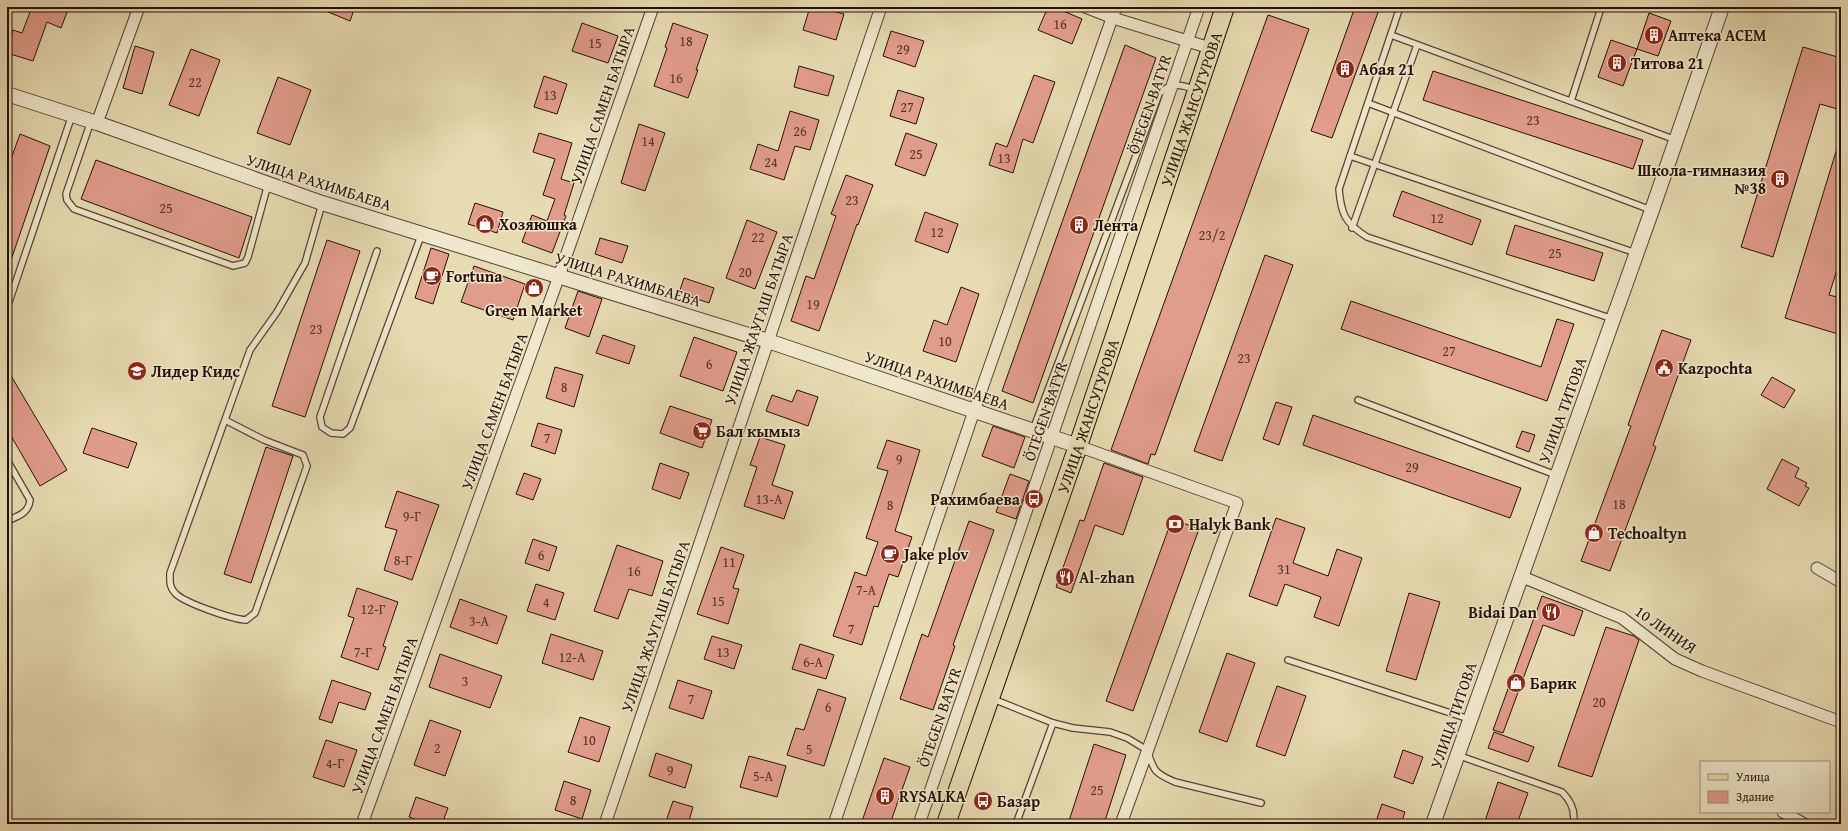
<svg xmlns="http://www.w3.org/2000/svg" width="1848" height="831" font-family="'Gentium Book Plus',serif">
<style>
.building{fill:#e19d8c;stroke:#250f07}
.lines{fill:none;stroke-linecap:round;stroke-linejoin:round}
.service-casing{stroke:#564232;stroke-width:8}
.minor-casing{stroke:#564232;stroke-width:13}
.tertiary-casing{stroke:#564232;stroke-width:16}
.primary-casing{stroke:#250f07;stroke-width:20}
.service{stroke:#efe8cc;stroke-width:5.5}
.minor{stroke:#efe8cc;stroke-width:11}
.tertiary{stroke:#efe8cc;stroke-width:14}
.primary{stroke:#e7dbb1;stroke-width:18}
.labels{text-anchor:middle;stroke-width:3;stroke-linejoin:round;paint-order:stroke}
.number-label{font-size:14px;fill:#543228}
.poi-label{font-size:16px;font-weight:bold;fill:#250f07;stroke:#efe8cc;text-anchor:start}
.street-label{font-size:16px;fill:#250f07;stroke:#efe8cc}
</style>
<rect width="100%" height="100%" fill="#e7dbb1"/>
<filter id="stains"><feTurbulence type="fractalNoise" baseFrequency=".005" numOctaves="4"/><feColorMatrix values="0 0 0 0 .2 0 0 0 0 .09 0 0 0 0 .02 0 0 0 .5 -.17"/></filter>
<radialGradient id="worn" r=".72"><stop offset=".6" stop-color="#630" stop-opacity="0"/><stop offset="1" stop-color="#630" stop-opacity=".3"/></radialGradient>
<!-- building -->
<g class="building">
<polygon points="32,7 69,7 61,28 47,22 33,61 7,53 13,30 22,33"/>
<polygon points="316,7 355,7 350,21"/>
<polygon points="810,7 819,7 844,14 836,40 803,30"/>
<polygon points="1048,7 1054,7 1082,19 1072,44 1038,30"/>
<polygon points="1355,7 1380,7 1332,138 1311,131"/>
<polygon points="1649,13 1671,21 1658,56 1637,49"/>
<polygon points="1268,15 1309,29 1155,455 1151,454 1148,464 1111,450"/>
<polygon points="582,23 618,36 608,63 572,51"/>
<polygon points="673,23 708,35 696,70 698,70 688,98 654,86 667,48 665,47"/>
<polygon points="891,31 924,41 915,67 883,56"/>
<polygon points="1611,40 1637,49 1623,86 1598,77"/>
<polygon points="1125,45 1156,58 1033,403 1002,391"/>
<polygon points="135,46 154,52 142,94 123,88"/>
<polygon points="1803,47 1841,58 1841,110 1820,104 1773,257 1741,247"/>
<polygon points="191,49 220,60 199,116 169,105"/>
<polygon points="799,66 834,76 828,96 794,87"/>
<polygon points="1433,71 1643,140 1633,169 1423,100"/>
<polygon points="1034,75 1055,82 1033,143 1023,139 1013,173 989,165 996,143 1007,147"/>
<polygon points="544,76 567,84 557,114 534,107"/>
<polygon points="278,77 311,90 290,145 257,133"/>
<polygon points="898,90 924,98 916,124 890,116"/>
<polygon points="790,111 819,120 810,150 795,146 784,180 750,169 758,144 778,151"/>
<polygon points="639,124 665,133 645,191 621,183"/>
<polygon points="539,133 572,143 561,179 574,183 564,215 566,216 552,253 522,242 532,215 547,221 555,199 543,195 555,159 533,152"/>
<polygon points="906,133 937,144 925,176 895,165"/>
<polygon points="20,134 50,146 9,266 7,265 7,170"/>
<polygon points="1838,145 1841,146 1841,257 1829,295 1841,298 1841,325 1838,334 1785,318"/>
<polygon points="96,160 252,217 239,258 81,199"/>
<polygon points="846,175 873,185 858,225 857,224 819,331 791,321 806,276 814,279 836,216 831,214"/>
<polygon points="1402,191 1481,220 1472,245 1393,216"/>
<polygon points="475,203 503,212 497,233 468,224"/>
<polygon points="925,212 958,224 948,253 915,241"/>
<polygon points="747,220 777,232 755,289 726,278"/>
<polygon points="1515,225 1603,253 1594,281 1506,254"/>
<polygon points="600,238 628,246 622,263 595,254"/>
<polygon points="327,240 360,251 305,417 272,406"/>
<polygon points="431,248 449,254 433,304 415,298"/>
<polygon points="1265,255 1293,265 1222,461 1194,451"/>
<polygon points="474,266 525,284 513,320 461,302"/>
<polygon points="684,278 714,288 709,303 679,293"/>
<polygon points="961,287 979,294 956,362 923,351 934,320 947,325"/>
<polygon points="578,291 602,299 589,337 565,328"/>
<polygon points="1351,301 1541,367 1557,319 1574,324 1547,401 1341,329"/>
<polygon points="1662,330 1691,340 1653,445 1656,447 1610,571 1581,561 1631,426 1628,425"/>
<polygon points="603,335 635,346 629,364 596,353"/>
<polygon points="694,337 737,352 723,391 680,376"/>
<polygon points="555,367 583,375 574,407 546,398"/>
<polygon points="7,369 67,470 40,486 7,429"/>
<polygon points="1772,377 1795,390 1784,408 1761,395"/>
<polygon points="797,390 818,397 808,426 766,411 772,395 792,402"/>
<polygon points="1276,402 1292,407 1279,445 1263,439"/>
<polygon points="670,406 712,420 702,448 660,433"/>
<polygon points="1313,415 1521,488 1510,518 1303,445"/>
<polygon points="538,423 562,430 555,454 531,446"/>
<polygon points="993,426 1025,437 1014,468 982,456"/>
<polygon points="92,428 137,443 128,468 83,453"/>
<polygon points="1522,431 1535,435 1529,452 1516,447"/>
<polygon points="760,437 785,445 772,485 793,492 784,519 744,506 757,467 750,465"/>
<polygon points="887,440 920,450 895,531 912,537 898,577 889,574 878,607 874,606 862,645 833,636 855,572 866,576 878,542 866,538 888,471 877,468"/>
<polygon points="266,447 293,456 251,583 224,574"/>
<polygon points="1782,459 1799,468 1795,477 1807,483 1805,486 1809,488 1799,506 1767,489"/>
<polygon points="660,463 689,473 680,499 652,489"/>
<polygon points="1104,463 1143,477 1123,535 1095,525 1071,593 1056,587 1080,520 1084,521"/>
<polygon points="524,473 541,479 533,500 516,494"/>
<polygon points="1010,474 1029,481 1016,519 996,512"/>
<polygon points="397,491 439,505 412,580 384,570 397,530 385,527"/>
<polygon points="1276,518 1305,528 1293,563 1328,576 1337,549 1362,558 1339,626 1314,617 1321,597 1285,584 1277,606 1249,596"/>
<polygon points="1172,519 1199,529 1133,711 1106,701"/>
<polygon points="969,521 994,530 953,645 955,646 933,710 900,699 922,634 928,637"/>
<polygon points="533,539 557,547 549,571 525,563"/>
<polygon points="617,545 663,561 652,596 629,589 618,619 594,611"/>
<polygon points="721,547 744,555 733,588 739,589 728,624 697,614"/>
<polygon points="536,584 564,593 555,620 527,611"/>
<polygon points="357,588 398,602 383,646 386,647 378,670 341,657 354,618 348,616"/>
<polygon points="1409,593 1440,602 1416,680 1386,671"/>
<polygon points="1542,596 1583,611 1574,636 1543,625 1503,733 1493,730"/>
<polygon points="460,599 507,616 497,644 450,627"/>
<polygon points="1606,627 1634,636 1639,640 1592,777 1558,766"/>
<polygon points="551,634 603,651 593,680 542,663"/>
<polygon points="712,636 742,645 734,669 704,659"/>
<polygon points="800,644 834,655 826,679 792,669"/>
<polygon points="1227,653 1255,663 1227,742 1199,732"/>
<polygon points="440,654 502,676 490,708 429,687"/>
<polygon points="332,680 371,693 365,710 339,702 332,723 319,719"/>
<polygon points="678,680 712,691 703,719 669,708"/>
<polygon points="1277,686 1306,696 1285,756 1256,746"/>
<polygon points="818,689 846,698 824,766 787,755 796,728 804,730"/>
<polygon points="580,717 610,727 599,762 568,752"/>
<polygon points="430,720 461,731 445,776 414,765"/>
<polygon points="1494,732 1534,747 1528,762 1488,748"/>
<polygon points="326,740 357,750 344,787 313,777"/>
<polygon points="1094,744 1126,755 1104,824 1068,824"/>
<polygon points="1403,750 1423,757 1413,784 1394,777"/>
<polygon points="656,753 692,765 685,788 649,776"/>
<polygon points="749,756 786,766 777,797 740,787"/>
<polygon points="884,758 910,767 890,824 861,824"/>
<polygon points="564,781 591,790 582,819 555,810"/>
<polygon points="1498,782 1528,793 1517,824 1484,824"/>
<polygon points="416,797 448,808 442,824 428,824 409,817"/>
<polygon points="673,801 693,807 688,824 665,824"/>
<polygon points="1382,804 1405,812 1401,824 1375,824"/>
</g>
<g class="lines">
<defs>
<g id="service">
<path d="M1400,7L1339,189C1341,214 1345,223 1367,237L1613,319"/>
<polyline points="1391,35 1676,140"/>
<polyline points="1571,101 1600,11"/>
<polyline points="1368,103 1651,210"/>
<polyline points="91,121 66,194 67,200 74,209 233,266 245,263 248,257 268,184"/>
<polyline points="1350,156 1636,253"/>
<polyline points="1352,228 1417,45"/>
<polyline points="377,251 320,417 322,427 331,433 343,434 350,428 422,233"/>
<polyline points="7,308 72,115"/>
<polyline points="1358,400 1556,475"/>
<path d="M225,420L264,440L303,455L307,466L255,613L246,620C232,619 184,603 175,593C169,587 170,581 170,573L250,350L277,312L305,263L322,204"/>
<path d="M1033,430L1159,94C1170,82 1181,84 1196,90"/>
<path d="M7,460L30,500C29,513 18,516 7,521"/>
<polyline points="1288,660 1469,719"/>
<path d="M993,699L1053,723L1073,728L1110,732L1127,738L1147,750C1154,771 1154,773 1175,782L1261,803"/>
<path d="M1457,755L1562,792C1571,801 1576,811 1573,824"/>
<polyline points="1016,824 1053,723"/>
</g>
<g id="minor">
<polyline points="1085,7 1113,18 1210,48"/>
<polyline points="97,123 139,7"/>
<polyline points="1078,446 1237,503 1121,824"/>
<polyline points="1817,568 1841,582"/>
<polyline points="1520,576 1622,618 1675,659 1702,671 1841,722"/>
<polyline points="1783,812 1804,824"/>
<polyline points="362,824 559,276 653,7"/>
<polyline points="605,824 881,7"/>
<polyline points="834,824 974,411 1116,7"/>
<polyline points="919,824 1199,7"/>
</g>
<g id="tertiary">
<polyline points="7,94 97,123 322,203 768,341 1078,446"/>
<polyline points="1433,824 1652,210 1722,7"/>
</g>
<g id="primary">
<path id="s1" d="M946,824L1078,446L1225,7"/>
</g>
</defs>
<!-- service casing -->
<use href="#service" class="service-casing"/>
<!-- minor casing -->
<use href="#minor" class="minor-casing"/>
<!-- tertiary casing -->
<use href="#tertiary" class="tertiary-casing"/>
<!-- primary casing -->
<use href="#primary" class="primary-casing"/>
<!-- service -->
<use href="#service" class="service"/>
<!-- minor -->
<use href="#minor" class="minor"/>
<!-- tertiary -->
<use href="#tertiary" class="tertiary"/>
<!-- primary -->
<use href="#primary" class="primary"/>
</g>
<!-- icons -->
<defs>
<symbol id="building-disc" viewBox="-11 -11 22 22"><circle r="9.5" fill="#8f2418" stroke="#efe8cc"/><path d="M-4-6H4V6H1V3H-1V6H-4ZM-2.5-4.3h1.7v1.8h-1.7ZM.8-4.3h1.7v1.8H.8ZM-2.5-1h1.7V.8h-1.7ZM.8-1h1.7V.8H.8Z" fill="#fff"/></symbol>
<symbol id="shop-disc" viewBox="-11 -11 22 22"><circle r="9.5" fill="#8f2418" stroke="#efe8cc"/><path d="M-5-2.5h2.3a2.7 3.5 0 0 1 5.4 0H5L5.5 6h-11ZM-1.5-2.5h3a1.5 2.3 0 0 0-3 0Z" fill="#fff"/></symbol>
<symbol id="cafe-disc" viewBox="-11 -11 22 22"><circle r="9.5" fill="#8f2418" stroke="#efe8cc"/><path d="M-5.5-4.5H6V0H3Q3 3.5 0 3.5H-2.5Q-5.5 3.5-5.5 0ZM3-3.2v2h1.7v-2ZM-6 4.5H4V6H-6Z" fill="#fff"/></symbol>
<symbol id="civic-disc" viewBox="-11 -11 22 22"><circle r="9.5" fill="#8f2418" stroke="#efe8cc"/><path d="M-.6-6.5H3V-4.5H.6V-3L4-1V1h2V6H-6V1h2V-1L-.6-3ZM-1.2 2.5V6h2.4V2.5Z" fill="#fff"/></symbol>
<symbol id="school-disc" viewBox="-11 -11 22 22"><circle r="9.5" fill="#8f2418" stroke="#efe8cc"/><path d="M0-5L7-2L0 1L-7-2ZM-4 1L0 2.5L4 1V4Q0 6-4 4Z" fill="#fff"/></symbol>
<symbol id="supermarket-disc" viewBox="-11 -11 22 22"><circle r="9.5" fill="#8f2418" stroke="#efe8cc"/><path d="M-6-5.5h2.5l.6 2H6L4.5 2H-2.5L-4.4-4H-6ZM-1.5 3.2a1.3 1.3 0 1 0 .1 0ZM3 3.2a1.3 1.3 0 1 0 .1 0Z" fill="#fff"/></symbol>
<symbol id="bus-disc" viewBox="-11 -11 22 22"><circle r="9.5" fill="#8f2418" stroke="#efe8cc"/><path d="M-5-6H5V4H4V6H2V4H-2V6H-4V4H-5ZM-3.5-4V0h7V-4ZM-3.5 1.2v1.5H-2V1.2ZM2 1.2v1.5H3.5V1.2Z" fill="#fff"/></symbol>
<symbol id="bank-disc" viewBox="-11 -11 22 22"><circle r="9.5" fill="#8f2418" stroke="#efe8cc"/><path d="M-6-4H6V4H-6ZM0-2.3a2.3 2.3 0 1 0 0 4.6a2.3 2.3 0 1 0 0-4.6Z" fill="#fff"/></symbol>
<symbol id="restaurant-disc" viewBox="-11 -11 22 22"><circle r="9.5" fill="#8f2418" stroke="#efe8cc"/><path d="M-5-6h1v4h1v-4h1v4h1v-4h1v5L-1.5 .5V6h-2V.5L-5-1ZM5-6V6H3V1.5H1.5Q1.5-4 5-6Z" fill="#fff"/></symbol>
</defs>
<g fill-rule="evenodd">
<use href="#building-disc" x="1643" y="24" width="22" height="22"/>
<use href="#building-disc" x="1606" y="52" width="22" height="22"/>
<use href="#building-disc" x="1334" y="58" width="22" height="22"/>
<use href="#building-disc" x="1769" y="168" width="22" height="22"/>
<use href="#shop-disc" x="474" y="213" width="22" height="22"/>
<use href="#building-disc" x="1068" y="214" width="22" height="22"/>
<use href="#cafe-disc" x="421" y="265" width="22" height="22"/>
<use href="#shop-disc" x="523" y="277" width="22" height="22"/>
<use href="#civic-disc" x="1653" y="357" width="22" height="22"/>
<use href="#school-disc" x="126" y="360" width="22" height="22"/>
<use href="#supermarket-disc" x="691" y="420" width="22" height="22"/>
<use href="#bus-disc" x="1023" y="488" width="22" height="22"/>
<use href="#bank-disc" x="1164" y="513" width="22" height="22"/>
<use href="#shop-disc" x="1583" y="522" width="22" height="22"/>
<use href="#cafe-disc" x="879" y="543" width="22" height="22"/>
<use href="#restaurant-disc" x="1054" y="566" width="22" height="22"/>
<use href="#restaurant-disc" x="1540" y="601" width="22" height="22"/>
<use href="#shop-disc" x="1505" y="672" width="22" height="22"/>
<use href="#building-disc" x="874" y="785" width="22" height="22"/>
<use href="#bus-disc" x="972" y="790" width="22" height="22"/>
</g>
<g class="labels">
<!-- number labels -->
<g class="number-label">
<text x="1060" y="29">16</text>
<text x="686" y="46">18</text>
<text x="595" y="48">15</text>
<text x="903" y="54">29</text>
<text x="676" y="83">16</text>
<text x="195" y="87">22</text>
<text x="550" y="100">13</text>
<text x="907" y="112">27</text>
<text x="1533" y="125">23</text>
<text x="800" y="136">26</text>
<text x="648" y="146">14</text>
<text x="916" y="159">25</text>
<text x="1004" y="163">13</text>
<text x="771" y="167">24</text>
<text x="852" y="205">23</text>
<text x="166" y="213">25</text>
<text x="1437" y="223">12</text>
<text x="937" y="237">12</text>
<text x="1212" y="240">23/2</text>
<text x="758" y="242">22</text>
<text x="1555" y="258">25</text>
<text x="745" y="277">20</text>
<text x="813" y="309">19</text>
<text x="316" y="334">23</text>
<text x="945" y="346">10</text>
<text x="1449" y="356">27</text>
<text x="1244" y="363">23</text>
<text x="709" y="369">6</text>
<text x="564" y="392">8</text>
<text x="547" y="443">7</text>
<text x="899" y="464">9</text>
<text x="1412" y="472">29</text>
<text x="769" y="504">13-А</text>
<text x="1619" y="509">18</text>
<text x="890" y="510">8</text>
<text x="412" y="521">9-Г</text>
<text x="541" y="560">6</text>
<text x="403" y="565">8-Г</text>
<text x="729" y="567">11</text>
<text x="1284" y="574">31</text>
<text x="634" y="576">16</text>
<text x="866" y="595">7-А</text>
<text x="718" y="606">15</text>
<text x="546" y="607">4</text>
<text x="373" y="614">12-Г</text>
<text x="479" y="626">3-А</text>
<text x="851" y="634">7</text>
<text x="363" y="657">7-Г</text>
<text x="723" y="657">13</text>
<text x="572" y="662">12-А</text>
<text x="813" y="667">6-А</text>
<text x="465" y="686">3</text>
<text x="691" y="704">7</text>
<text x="1599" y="707">20</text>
<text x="828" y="712">6</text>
<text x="589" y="745">10</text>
<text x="437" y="753">2</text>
<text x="809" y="754">5</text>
<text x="335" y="768">4-Г</text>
<text x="670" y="775">9</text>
<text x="763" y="781">5-А</text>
<text x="1097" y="795">25</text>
<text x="573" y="805">8</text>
</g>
<!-- poi labels -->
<g class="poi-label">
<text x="1668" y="41">Аптека АСЕМ</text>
<text x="1631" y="69">Титова 21</text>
<text x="1359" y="75">Абая 21</text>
<text x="1766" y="176" text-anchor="end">Школа-гимназия<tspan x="1766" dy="18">№38</tspan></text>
<text x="499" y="230">Хозяюшка</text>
<text x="1093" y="231">Лента</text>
<text x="446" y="282">Fortuna</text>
<text x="534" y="316" text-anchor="middle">Green Market</text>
<text x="1678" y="374">Kazpochta</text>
<text x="151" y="377">Лидер Кидс</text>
<text x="716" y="437">Бал кымыз</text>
<text x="1020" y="505" text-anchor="end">Рахимбаева</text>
<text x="1189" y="530">Halyk Bank</text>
<text x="1608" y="539">Techoaltyn</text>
<text x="904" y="560">Jake plov</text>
<text x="1079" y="583">Al-zhan</text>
<text x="1537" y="618" text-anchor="end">Bidai Dan</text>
<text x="1530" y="689">Барик</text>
<text x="899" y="802">RYSALKA</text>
<text x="997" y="807">Базар</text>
</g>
<!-- street labels -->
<g class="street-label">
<text transform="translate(1149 104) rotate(-71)" y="6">ÖTEGEN BATYR</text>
<text transform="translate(602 105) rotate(-71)" y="6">УЛИЦА САМЕН БАТЫРА</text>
<text dy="6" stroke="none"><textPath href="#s1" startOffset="756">УЛИЦА ЖАНСУГУРОВА</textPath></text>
<text transform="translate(319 182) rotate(18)" y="6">УЛИЦА РАХИМБАЕВА</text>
<text transform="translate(628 279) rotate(17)" y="6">УЛИЦА РАХИМБАЕВА</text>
<text transform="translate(758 319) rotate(-71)" y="6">УЛИЦА ЖАУГАШ БАТЫРА</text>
<text transform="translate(937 380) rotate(19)" y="6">УЛИЦА РАХИМБАЕВА</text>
<text transform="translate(1562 410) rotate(-70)" y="6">УЛИЦА ТИТОВА</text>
<text transform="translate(494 411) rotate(-70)" y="6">УЛИЦА САМЕН БАТЫРА</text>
<text transform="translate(1045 411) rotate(-71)" y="6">ÖTEGEN BATYR</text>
<text dy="6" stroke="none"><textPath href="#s1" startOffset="432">УЛИЦА ЖАНСУГУРОВА</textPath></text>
<text transform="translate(655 626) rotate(-71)" y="6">УЛИЦА ЖАУГАШ БАТЫРА</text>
<text transform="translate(1666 629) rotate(35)" y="6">10 ЛИНИЯ</text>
<text transform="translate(384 715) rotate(-70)" y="6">УЛИЦА САМЕН БАТЫРА</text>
<text transform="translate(1453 715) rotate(-71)" y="6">УЛИЦА ТИТОВА</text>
<text transform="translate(939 717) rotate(-71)" y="6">ÖTEGEN BATYR</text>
</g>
</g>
<!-- margin -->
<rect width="1848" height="831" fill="none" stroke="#e7dbb1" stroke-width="24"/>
<rect x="8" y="8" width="1832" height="815" fill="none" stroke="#250f07" stroke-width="2"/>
<rect x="12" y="12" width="1824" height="807" fill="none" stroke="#250f07"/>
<!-- legend -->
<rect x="1700" y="761" width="130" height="52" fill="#efe8cc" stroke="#9e917d"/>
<rect x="1708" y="774" width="20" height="6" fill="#e7dbb1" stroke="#9e917d"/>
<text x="1736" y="781" font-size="12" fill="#250f07">Улица</text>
<rect x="1708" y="791" width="20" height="12" fill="#e19d8c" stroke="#9e917d"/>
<text x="1736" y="801" font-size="12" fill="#250f07">Здание</text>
<rect width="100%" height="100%" filter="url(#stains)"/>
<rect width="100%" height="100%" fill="url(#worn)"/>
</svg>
